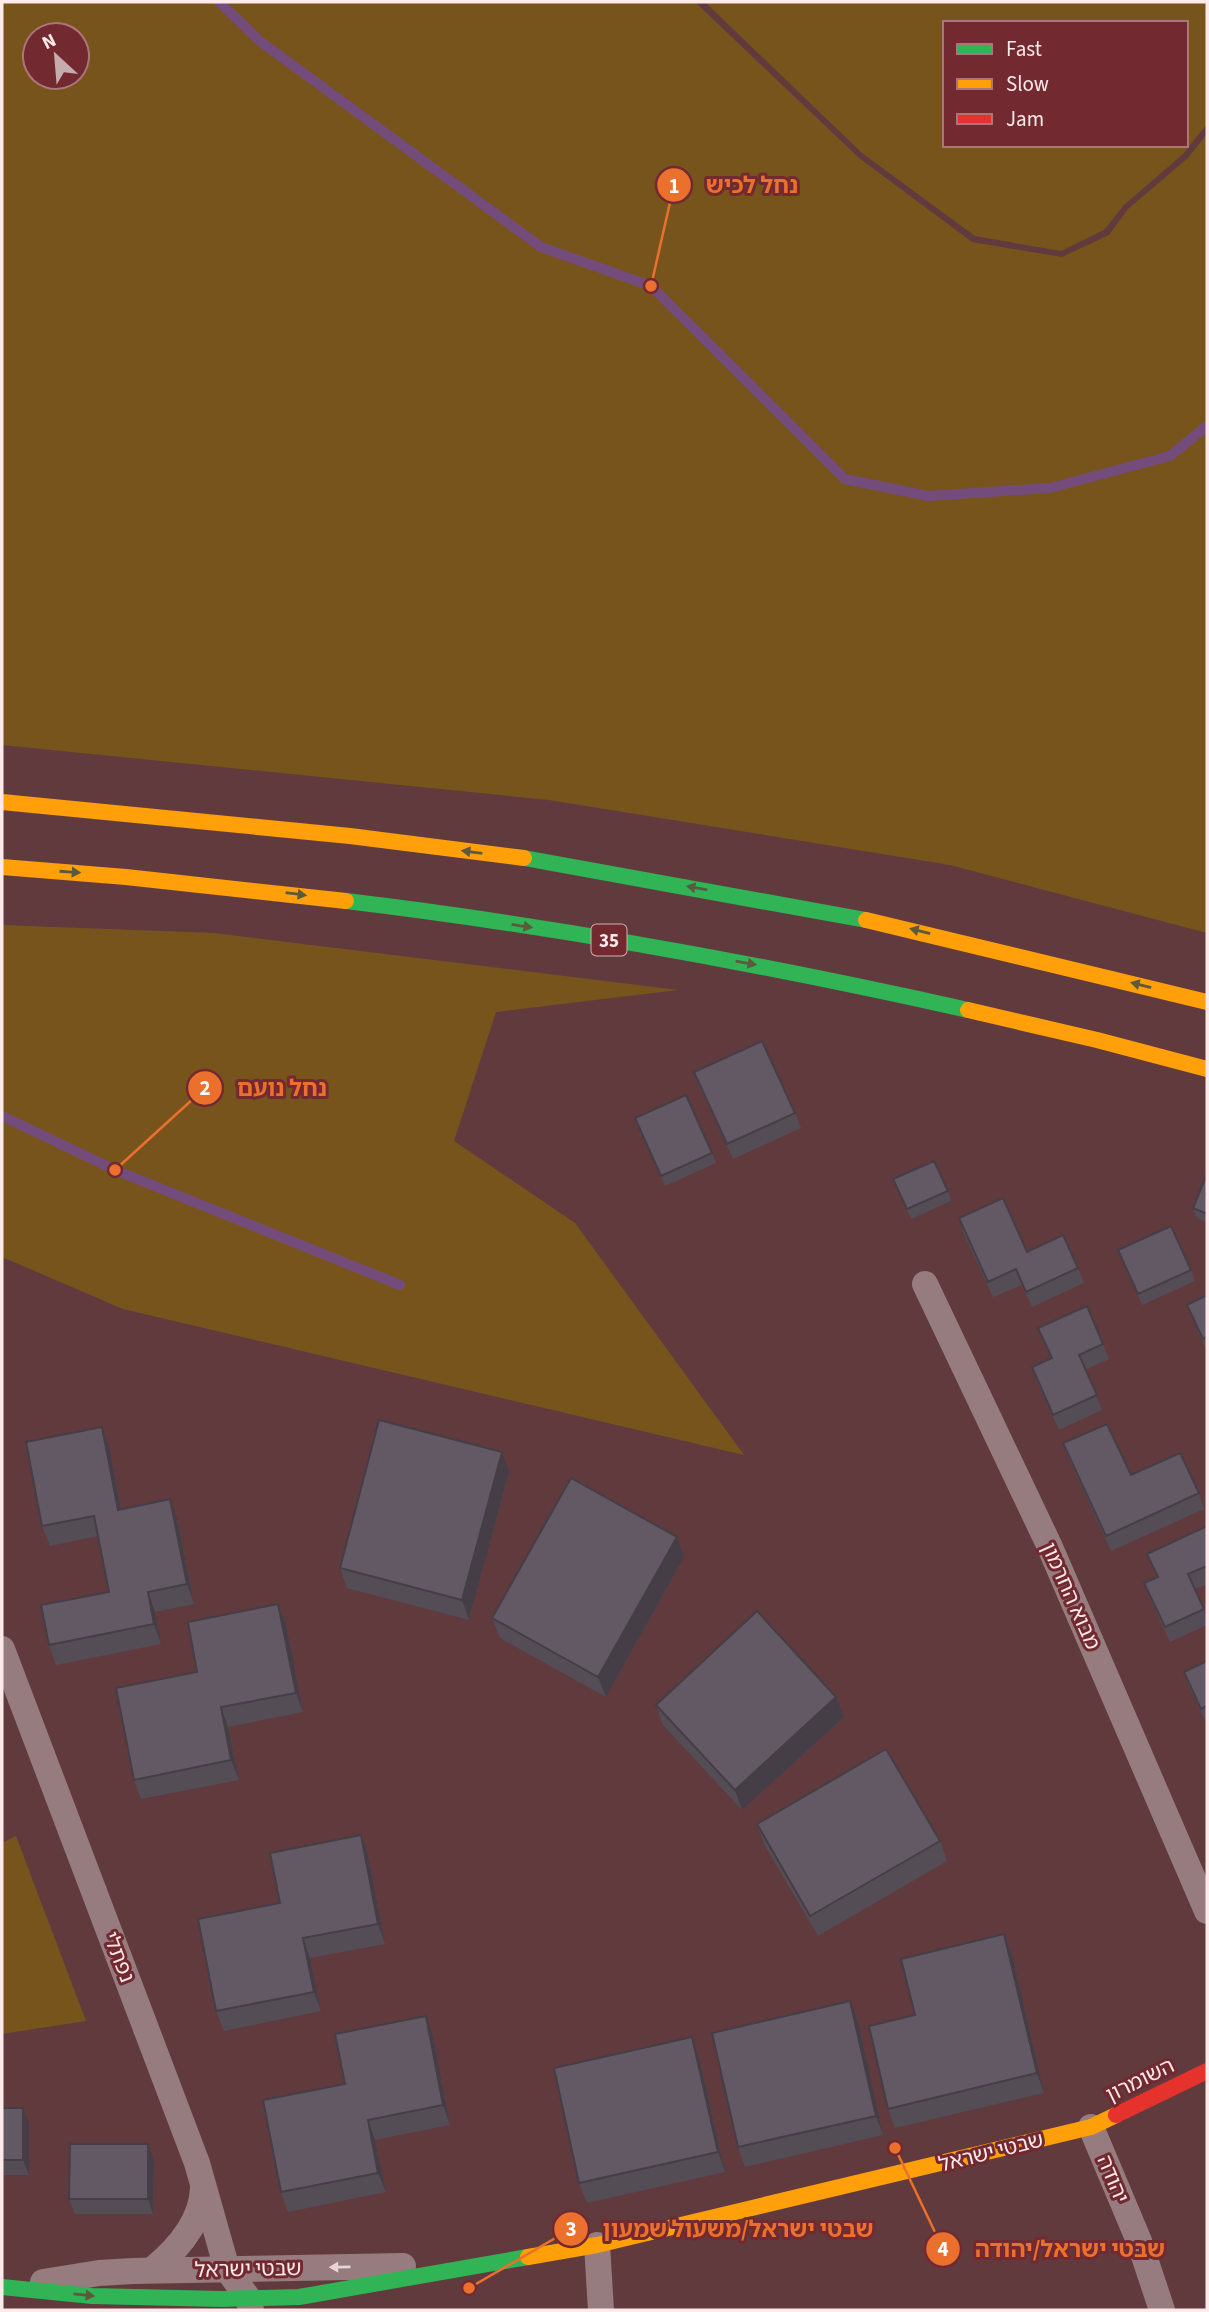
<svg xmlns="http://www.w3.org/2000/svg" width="1209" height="2312" font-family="'Source Sans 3','Noto Sans Hebrew',sans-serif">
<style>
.green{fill:#78541d;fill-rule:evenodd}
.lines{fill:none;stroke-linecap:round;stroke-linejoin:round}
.stream{stroke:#744c7c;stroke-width:10}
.street{stroke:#967c7e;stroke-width:26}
.fast{stroke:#30b455;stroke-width:16}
.slow{stroke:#ff9f0a;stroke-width:16}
.jam{stroke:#e5322d;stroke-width:16}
.wall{fill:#554d56}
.shaded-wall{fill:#453e46}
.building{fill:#635964;stroke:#453e46;stroke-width:2}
.oneway{fill:#5b5a3d}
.oneway2{fill:#e8d4d4}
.labels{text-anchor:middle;stroke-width:6;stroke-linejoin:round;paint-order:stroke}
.shield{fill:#722930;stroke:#d3b0b2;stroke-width:2}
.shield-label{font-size:19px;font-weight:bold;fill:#fdeaea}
.street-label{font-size:21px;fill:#fdeaea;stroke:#722930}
.leader{fill:none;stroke:#eb6f2d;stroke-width:2.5}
.callout-dot{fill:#eb6f2d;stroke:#722930;stroke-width:2.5}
.mark-label{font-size:21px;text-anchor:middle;font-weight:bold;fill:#fff}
.callout-label{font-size:23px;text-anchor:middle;font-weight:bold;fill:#eb6f2d;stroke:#722930;stroke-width:6;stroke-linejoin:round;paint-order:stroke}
</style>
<rect width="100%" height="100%" fill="#613a3d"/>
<!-- green -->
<g class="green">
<path d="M2,2H695L859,158L972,242L1062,257L1109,235L1128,209L1188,158L1207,134V933L950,865L549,800L2,745ZM77,35V77H35V35Z"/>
<path d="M705,2H1207V124L1183,154L1124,205L1104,230L1061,251L975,236L862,153ZM945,23H1186V145H945Z"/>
<polygon points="2,925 214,933 678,990 496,1012 454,1141 575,1223 744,1455 123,1309 2,1257"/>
<polygon points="16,1836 86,2021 2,2034 2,1843"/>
</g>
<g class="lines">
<!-- stream -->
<g class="stream">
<polyline points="219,2 261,42 541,247 651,286 845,479 928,496 1050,488 1170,456 1207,426"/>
<polyline points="2,1116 115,1170 400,1285"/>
</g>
<!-- street -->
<g class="street">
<polyline points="925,1284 1049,1545 1207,1911"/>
<polyline points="2,1649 197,2163 227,2269 248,2298 251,2310"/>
<polyline points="1091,2127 1139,2241 1162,2310"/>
<polyline points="597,2245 601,2310"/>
<path d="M152,2270C178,2249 202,2222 203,2188"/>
<polyline points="43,2282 99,2273 133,2271 403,2266"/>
</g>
<!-- fast -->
<g class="fast">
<polyline points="524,858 866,920"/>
<path d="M346,901C555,926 762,964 968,1010"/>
<polyline points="2,2287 92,2296 222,2299 299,2297 528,2257"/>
</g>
<!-- slow -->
<g class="slow">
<polyline points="2,802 350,836 524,858"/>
<polyline points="2,867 126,877 346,901"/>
<polyline points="866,920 1207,1002"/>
<polyline points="968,1010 1097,1040 1207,1069"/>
<polyline points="528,2257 597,2245 1091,2127 1116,2115"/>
</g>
<!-- jam -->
<polyline class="jam" points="1116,2115 1207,2071"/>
</g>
<!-- wall -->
<g class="wall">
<polygon points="694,1072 795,1113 801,1128 733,1159 700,1088"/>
<polygon points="635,1118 712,1153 716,1163 665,1186"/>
<polygon points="1207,1174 1207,1223 1197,1218 1193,1208"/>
<polygon points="893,1179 948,1191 951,1201 911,1219"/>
<polygon points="959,1218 1027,1252 1078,1268 1084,1283 1032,1307 1022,1285 993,1297 964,1234"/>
<polygon points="1118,1250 1191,1270 1195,1281 1142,1305"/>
<polygon points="1207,1295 1207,1349 1206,1350 1187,1305"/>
<polygon points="1038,1328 1103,1344 1109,1359 1085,1370 1102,1410 1059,1430 1037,1382 1032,1367 1051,1358"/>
<polygon points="1063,1443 1131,1475 1199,1493 1204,1509 1111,1551 1069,1459"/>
<polygon points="109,1446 121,1509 177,1519 194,1604 155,1612 161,1644 56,1665 49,1645 109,1592 98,1536 50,1546 42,1526"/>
<polygon points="509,1472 469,1620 347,1588 340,1568"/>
<polygon points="1207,1526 1207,1584 1195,1589 1207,1618 1207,1625 1170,1642 1150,1599 1144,1583 1157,1578 1147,1554"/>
<polygon points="677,1537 684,1557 606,1697 500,1638 492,1618"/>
<polygon points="278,1604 286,1624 303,1712 228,1727 239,1780 141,1799 134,1780 197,1672"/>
<polygon points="1207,1661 1207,1724 1189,1687 1184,1672"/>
<polygon points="836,1697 844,1717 742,1810 663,1725 656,1705"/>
<polygon points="757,1824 940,1841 947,1861 818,1936 764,1844"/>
<polygon points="368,1855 385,1944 310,1958 321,2011 224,2031 216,2011 280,1903"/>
<polygon points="1004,1934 1012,1954 1044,2093 895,2128 888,2109"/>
<polygon points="850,2001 858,2021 883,2135 745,2167 738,2147"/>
<polygon points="433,2036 450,2125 375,2140 386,2192 288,2212 281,2192 345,2084"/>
<polygon points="699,2057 725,2172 587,2203 579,2183"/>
<polygon points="2,2108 29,2123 29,2175 2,2175"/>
<polygon points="148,2144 154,2160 153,2214 75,2214 69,2199"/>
</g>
<!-- shaded-wall -->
<g class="shaded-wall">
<polygon points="102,1427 109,1446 125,1530 118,1510"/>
<polygon points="502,1452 509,1472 469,1620 462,1600"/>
<polygon points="170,1499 177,1519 194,1604 187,1584"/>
<polygon points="677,1537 684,1557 606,1697 598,1677"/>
<polygon points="148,1592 155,1612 161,1644 154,1624"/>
<polygon points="278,1604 286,1624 303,1712 296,1693"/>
<polygon points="836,1697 844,1717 742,1810 735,1790"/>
<polygon points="221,1707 228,1727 239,1780 231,1760"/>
<polygon points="361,1835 368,1855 385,1944 378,1924"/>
<polygon points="1004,1934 1012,1954 1044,2093 1037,2073"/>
<polygon points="303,1938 310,1958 321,2011 314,1992"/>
<polygon points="850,2001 858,2021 883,2135 876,2116"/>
<polygon points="426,2016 433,2036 450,2125 443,2105"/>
<polygon points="692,2037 699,2057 725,2172 718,2152"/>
<polygon points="23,2108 29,2123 29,2175 23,2160"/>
<polygon points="368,2120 375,2140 386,2192 378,2173"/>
<polygon points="148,2144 154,2160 153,2214 148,2199"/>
</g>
<!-- building -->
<g class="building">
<polygon points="762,1041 795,1113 727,1144 694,1072"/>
<polygon points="686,1095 712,1153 661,1176 635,1118"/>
<polygon points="934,1161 948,1191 907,1209 893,1179"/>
<polygon points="1207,1174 1207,1214 1193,1208"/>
<polygon points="1003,1198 1027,1252 1063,1235 1078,1268 1026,1292 1016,1269 988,1282 959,1218"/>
<polygon points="1171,1226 1191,1270 1138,1294 1118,1250"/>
<polygon points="1207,1295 1207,1337 1203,1339 1187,1305"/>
<polygon points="1087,1306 1103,1344 1079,1355 1097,1395 1053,1415 1032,1367 1052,1358 1038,1328"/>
<polygon points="379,1420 502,1452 462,1600 340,1568"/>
<polygon points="1107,1424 1131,1475 1180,1453 1199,1493 1106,1536 1063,1443"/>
<polygon points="102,1427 118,1510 170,1499 187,1584 148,1592 154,1624 49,1645 41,1605 109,1592 94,1516 42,1526 26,1442"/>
<polygon points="571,1478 677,1537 598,1677 492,1618"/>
<polygon points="1207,1526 1207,1566 1188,1574 1204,1609 1165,1627 1144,1583 1158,1577 1147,1554"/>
<polygon points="278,1604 296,1693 221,1707 231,1760 134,1780 116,1688 197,1672 188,1622"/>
<polygon points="757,1611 836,1697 735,1790 656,1705"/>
<polygon points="1207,1661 1207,1706 1201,1709 1184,1672"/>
<polygon points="886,1749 940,1841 810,1916 757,1824"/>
<polygon points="361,1835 378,1924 303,1938 314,1992 216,2011 198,1919 280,1903 270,1853"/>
<polygon points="1004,1934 1037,2073 888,2109 869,2026 915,2015 901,1959"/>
<polygon points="850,2001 876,2116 738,2147 712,2033"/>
<polygon points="426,2016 443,2105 368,2120 378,2173 281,2192 263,2100 345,2084 335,2034"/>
<polygon points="692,2037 718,2152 579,2183 554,2068"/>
<rect x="2" y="2108" width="21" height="52"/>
<polygon points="70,2144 148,2144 148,2199 69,2199"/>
</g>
<!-- one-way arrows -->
<defs><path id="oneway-solid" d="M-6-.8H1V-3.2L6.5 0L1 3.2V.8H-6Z" transform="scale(1.75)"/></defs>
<g class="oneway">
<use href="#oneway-solid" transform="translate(472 852) rotate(-173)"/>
<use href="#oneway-solid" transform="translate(70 872) rotate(4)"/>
<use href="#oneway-solid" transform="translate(697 888) rotate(-170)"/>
<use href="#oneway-solid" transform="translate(296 894) rotate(7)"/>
<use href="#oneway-solid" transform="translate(522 926) rotate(9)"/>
<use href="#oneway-solid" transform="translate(920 931) rotate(-166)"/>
<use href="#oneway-solid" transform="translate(746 963) rotate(10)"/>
<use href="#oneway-solid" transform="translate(1141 985) rotate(-166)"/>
<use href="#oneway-solid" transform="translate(84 2295) rotate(6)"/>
</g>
<use class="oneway2" href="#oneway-solid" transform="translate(340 2267) rotate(179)"/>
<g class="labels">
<!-- shield labels -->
<rect class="shield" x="591.5" y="924.5" width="35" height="31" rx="5"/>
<g class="shield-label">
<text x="609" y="947">35</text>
</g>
<!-- street labels -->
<g class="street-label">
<text transform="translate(1071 1596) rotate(66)" y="7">מבוא החרמון</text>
<text transform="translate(119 1957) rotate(69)" y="7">נפתלי</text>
<text transform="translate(1140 2080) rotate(-26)" y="7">השומרון</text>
<text transform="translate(991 2152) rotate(-14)" y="7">שבטי ישראל</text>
<text transform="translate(1113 2179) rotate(67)" y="7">יהודה</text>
<text transform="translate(248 2269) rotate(-1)" y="7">שבטי ישראל</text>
</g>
</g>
<!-- callouts -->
<path class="leader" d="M651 286L674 185M115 1170L205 1088M469 2288L571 2229M895 2148L943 2249"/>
<g class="callout-dot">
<circle cx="651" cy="286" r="7"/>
<circle cx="115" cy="1170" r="7"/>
<circle cx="469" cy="2288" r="7"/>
<circle cx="895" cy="2148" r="7"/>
<circle cx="674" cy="185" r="18"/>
<circle cx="205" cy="1088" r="18"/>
<circle cx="571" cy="2229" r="18"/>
<circle cx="943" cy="2249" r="18"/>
</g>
<g class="mark-label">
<text x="674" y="193">1</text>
<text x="205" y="1095">2</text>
<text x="571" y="2236">3</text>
<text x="943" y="2256">4</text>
</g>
<g class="callout-label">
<text x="752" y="193">נחל לכיש</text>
<text x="282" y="1096">נחל נועם</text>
<text x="738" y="2237">שבטי ישראל/משעול שמעון</text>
<text x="1070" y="2257">שבטי ישראל/יהודה</text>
</g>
<!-- border -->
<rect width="1209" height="2312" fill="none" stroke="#fdeaea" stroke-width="7"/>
<!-- legend -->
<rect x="943" y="21" width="245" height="126" fill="#722930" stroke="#aa767a" stroke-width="2"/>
<rect x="957" y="44" width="35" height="10" fill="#30b455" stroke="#aa767a" stroke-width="2"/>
<text x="1006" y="56" font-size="21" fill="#fdeaea">Fast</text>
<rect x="957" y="79" width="35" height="10" fill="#ff9f0a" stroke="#aa767a" stroke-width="2"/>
<text x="1006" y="91" font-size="21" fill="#fdeaea">Slow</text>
<rect x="957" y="114" width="35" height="10" fill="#e5322d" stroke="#aa767a" stroke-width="2"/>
<text x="1006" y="126" font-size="21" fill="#fdeaea">Jam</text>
<!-- north arrow -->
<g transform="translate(56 56) rotate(334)"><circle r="33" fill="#722930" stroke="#aa767a" stroke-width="2"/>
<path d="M0-5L12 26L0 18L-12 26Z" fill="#c6acad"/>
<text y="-10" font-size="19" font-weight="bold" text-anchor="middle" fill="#fdeaea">N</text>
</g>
</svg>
